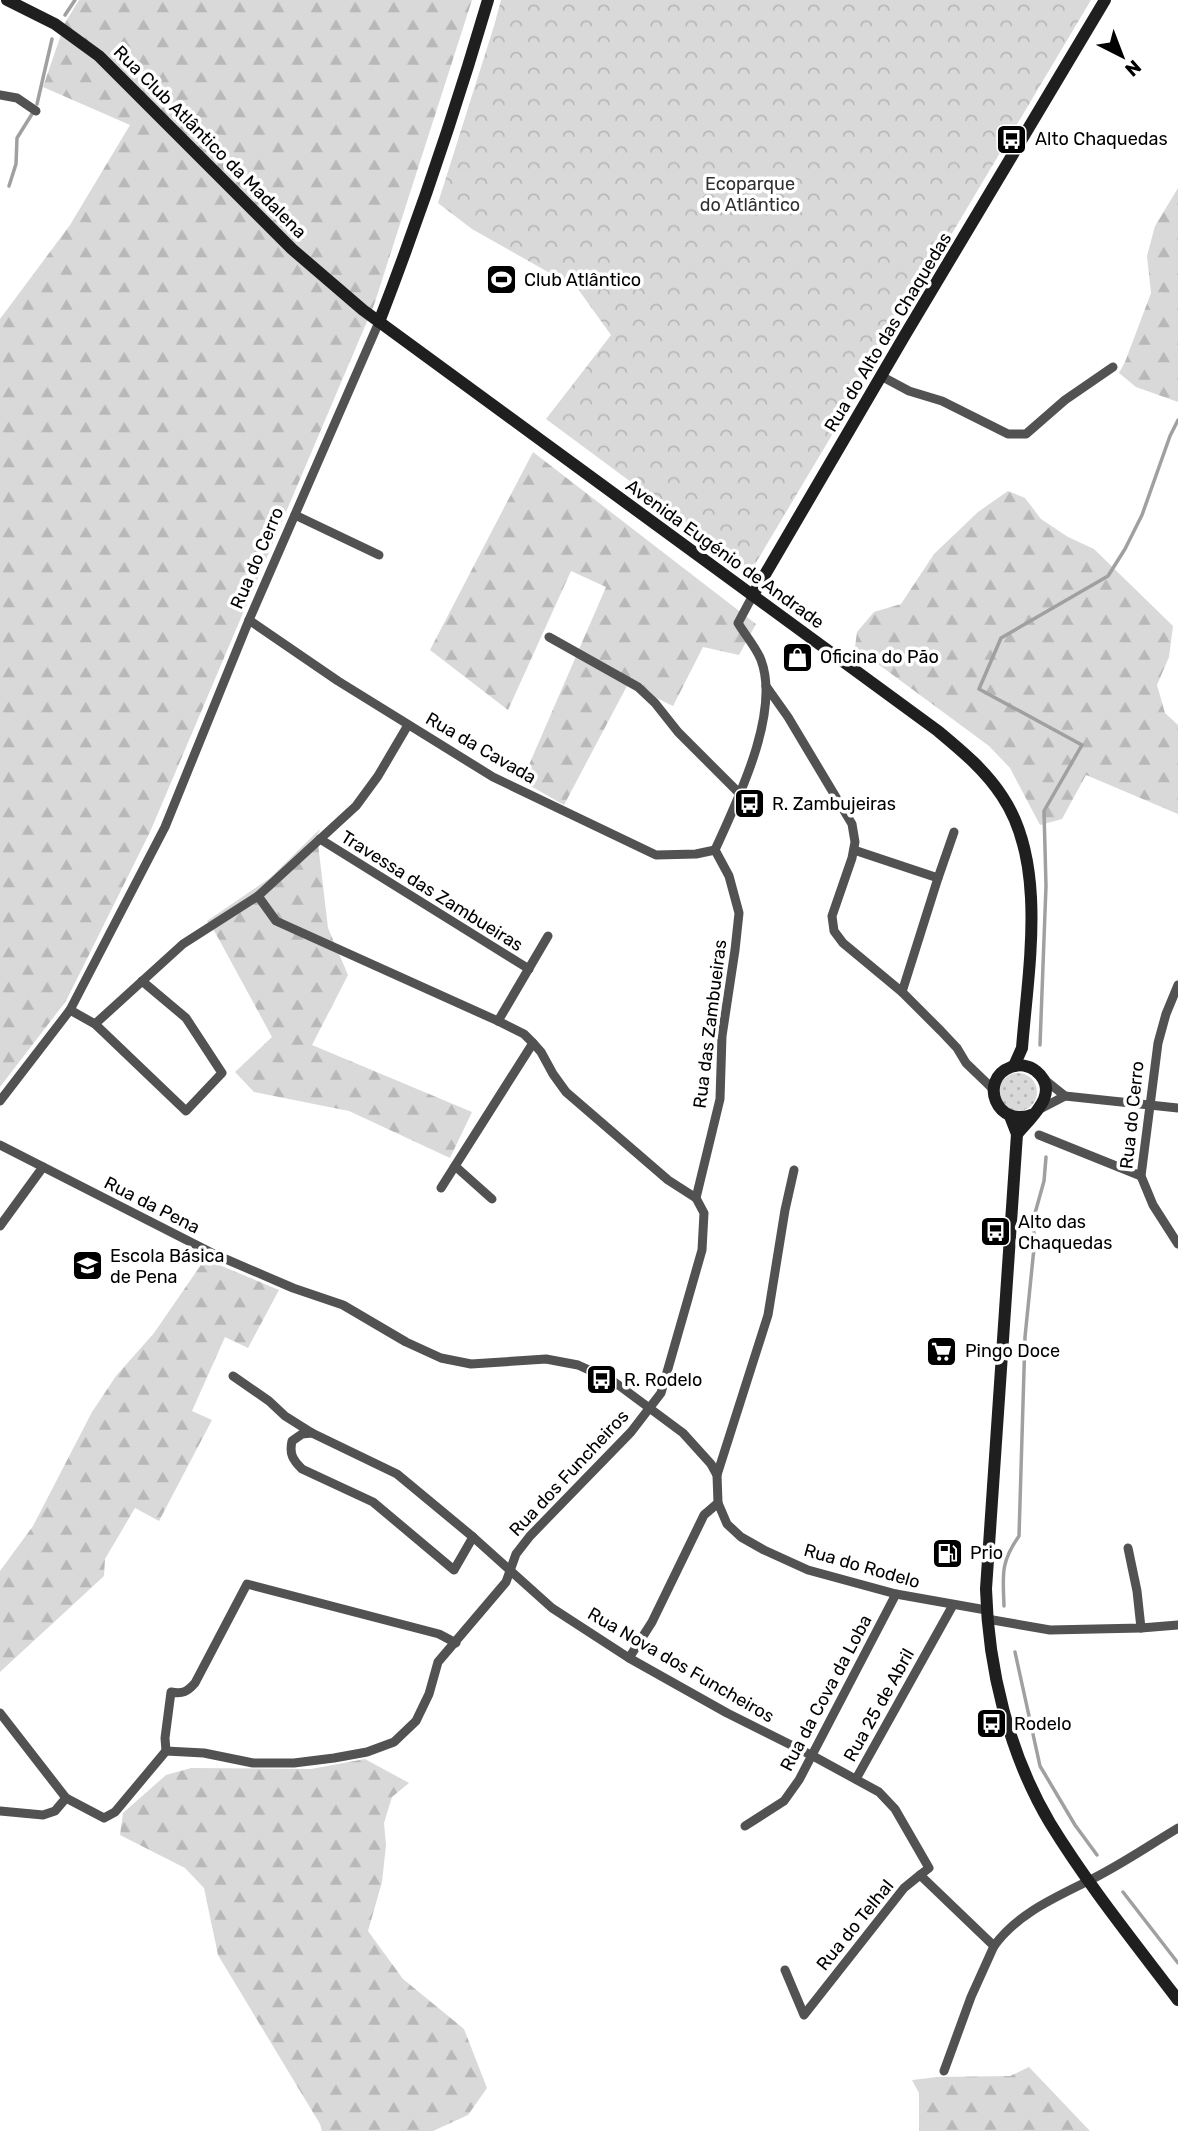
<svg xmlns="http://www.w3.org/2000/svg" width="1178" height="2131" font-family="Rubik,sans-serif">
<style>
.grass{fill:url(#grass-dots)}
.forest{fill:url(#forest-firs)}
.park{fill:url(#park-crowns)}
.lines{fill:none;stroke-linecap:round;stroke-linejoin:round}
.stream{stroke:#a0a0a0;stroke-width:3.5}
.street{stroke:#525252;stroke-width:9}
.secondary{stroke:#1f1f1f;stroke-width:12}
.labels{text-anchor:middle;stroke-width:7;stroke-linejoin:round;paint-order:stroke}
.poi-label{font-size:18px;fill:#000;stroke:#fff;text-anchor:start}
.street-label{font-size:18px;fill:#000;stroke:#fff}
.park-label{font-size:18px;fill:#303030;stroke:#fff}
</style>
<defs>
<pattern id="grass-dots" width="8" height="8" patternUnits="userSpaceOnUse" patternTransform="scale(1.75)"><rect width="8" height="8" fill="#d9d9d9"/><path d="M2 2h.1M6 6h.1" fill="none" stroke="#b8b8b8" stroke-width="1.8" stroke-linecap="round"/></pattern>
<pattern id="forest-firs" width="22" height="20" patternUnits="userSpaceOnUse" patternTransform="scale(1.75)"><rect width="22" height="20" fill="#d9d9d9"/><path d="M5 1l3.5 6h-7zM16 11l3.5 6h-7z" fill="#b8b8b8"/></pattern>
<pattern id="park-crowns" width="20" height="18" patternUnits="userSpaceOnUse" patternTransform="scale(1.75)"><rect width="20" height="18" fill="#d9d9d9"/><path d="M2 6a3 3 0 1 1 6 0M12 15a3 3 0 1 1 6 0" fill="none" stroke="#b8b8b8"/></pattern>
</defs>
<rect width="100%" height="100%" fill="#fff"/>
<!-- grass -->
<circle class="grass" cx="1018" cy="1092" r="19"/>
<!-- forest -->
<g class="forest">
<polygon points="79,0 472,0 374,305 150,832 66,1001 0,1087 0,319 70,225 130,125 43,87 65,23"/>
<polygon points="1178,188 1178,402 1136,387 1119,373 1125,362 1151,293 1147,256 1155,226"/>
<polygon points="533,452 756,624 739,655 703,647 673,706 628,684 564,805 522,781 606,587 571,571 508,710 430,650"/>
<polygon points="1008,491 1025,498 1041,519 1068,537 1094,549 1173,626 1169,657 1157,685 1165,713 1178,725 1178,814 1086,775 1062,819 1040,825 1010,768 989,746 855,647 857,632 874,612 901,604 934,554 978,512"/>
<polygon points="319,830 320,830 317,835 328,928 348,975 312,1045 472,1112 450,1158 349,1111 254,1092 235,1072 272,1037 216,934 207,921 270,878"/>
<polygon points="205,1259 279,1290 248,1348 225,1337 192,1411 212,1420 159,1521 135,1508 105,1559 104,1576 0,1672 0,1571 33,1526 92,1412 116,1376 154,1333"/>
<polygon points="365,1759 409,1783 392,1797 384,1823 386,1845 382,1882 368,1931 403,1979 464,2029 487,2088 468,2115 433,2131 322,2131 320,2124 218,1955 204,1888 185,1868 120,1835 123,1813 166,1775 191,1768 311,1769"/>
<polygon points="1029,2067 1090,2131 919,2131 919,2093 912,2080 938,2077 1010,2076"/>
</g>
<!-- park -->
<polygon class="park" points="501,0 1091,0 751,571 546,419 611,335 578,289 472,229 438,203 494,26"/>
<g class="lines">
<!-- stream -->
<g class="stream">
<polyline points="65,15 75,0"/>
<polyline points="37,104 52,39"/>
<polyline points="9,186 16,164 17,138 32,114"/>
<polyline points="1040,1045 1046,886 1044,811 1082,745 979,689 1001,638 1108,576 1125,549 1142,515 1170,436 1178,420"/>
<path d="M1004,1606C1003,1575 1000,1563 1019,1536L1025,1337L1035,1238L1032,1224L1044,1181L1046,1157"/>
<polyline points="1015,1652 1040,1766 1075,1825 1097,1855"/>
<polyline points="1123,1892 1178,1963"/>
</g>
<!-- street -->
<g class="street">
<polyline points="0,95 17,98 36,111"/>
<polyline points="881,376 909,391 942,401 1008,434 1026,434 1065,400 1113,367"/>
<polyline points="295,515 379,555"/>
<polyline points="249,620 338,681 493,777 656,855 696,854 715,850"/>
<polyline points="549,637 638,687 655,703 678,732 740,794"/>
<polyline points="766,686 788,717 852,824 855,842 852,858 832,916 834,931 843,943 902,992 941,1031 957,1048 966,1063 993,1089"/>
<polyline points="320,839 529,969"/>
<path d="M715,850C737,801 781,713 761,660C756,647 745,635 738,623L753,595"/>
<polyline points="854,850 938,878 902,992"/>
<polyline points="938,878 954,832"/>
<polyline points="258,896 276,921 498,1021 524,1034 533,1043 541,1052 553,1074 566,1092 668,1180 696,1198"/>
<polyline points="1178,985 1166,1014 1158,1043 1141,1176 1153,1205 1178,1244"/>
<polyline points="70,1010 95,1024 186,1111 222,1073 186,1018 142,981"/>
<polyline points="498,1021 548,936"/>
<polyline points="95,1024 183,944 258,896 356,806 378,776 408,725"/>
<polyline points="1045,1080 1065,1096"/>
<polyline points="0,1101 70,1010 165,827 249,620 379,322"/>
<polyline points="1040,1109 1065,1096 1178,1108"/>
<polyline points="1039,1135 1141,1176"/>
<polyline points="0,1145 214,1254 293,1288 343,1305 406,1342 441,1358 471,1364 546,1359 578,1365 613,1381 683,1433 711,1464 717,1475 718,1503 727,1524 741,1537 764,1550 808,1570 896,1594 986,1610"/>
<polyline points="455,1166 492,1199"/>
<polyline points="441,1188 533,1043"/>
<polyline points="0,1226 43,1167"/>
<polyline points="233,1376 269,1401 285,1416 312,1433 397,1474 473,1537 552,1608 629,1658 727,1713 813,1756 879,1792 895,1809 929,1868 920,1875"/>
<path d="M312,1433L302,1434L292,1441C289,1454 293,1460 302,1469L373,1502L454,1570L473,1537"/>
<polyline points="717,1475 768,1315 785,1210 794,1170"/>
<polyline points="1128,1548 1137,1591 1141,1628"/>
<polyline points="987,1619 1050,1630 1141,1628 1178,1625"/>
<polyline points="629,1658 652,1622 704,1515 718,1503"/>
<polyline points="0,1713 66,1798 104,1818 115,1812 166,1751 204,1753 253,1763 294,1763 334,1758 367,1752 394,1742 416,1721 429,1694 438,1662 506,1582 516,1554 530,1536 631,1432 661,1393 702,1250 704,1213 696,1198 720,1099 722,1036 735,950 739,913 729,876 715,850"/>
<path d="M166,1751L165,1738L171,1692C183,1694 187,1692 195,1683L247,1584L439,1634L456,1643"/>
<polyline points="856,1779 953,1605"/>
<polyline points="0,1811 43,1815 55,1811 66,1798"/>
<polyline points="745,1826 784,1801 799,1780 896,1594"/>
<path d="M785,1970L804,2015L904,1888L920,1875L994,1946C1017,1914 1054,1898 1088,1881C1119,1866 1148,1846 1178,1828"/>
<polyline points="944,2071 971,1997 994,1946"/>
</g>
<!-- secondary -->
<g class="secondary">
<path d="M7,0L55,24L99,56L292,249L363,310L938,731C962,751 985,770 1002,796C1048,864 1028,970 1022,1048L1014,1066"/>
<path d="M379,322C420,216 456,109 488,0"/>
<polyline points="753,595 905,335 1105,0"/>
<path d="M1010,1116L1017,1134L986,1589C988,1668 1009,1754 1050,1823C1088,1885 1134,1942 1178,2000"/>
<path d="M1017,1134C1031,1117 1062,1092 1036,1071C1029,1065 1019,1064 1011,1067C978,1079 996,1130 1034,1114"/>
</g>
</g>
<!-- icons -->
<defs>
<symbol id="bus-square" viewBox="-11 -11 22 22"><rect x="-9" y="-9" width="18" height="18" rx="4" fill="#000" stroke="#fff"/><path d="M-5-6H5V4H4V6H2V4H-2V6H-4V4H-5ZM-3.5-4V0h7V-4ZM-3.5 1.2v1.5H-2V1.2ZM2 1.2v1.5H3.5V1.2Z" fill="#fff"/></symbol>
<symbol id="stadium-square" viewBox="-11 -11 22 22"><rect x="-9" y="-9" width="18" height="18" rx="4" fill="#000" stroke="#fff"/><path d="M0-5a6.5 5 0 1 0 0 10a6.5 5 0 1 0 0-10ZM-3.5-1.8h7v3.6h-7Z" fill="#fff"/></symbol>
<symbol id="shop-square" viewBox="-11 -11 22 22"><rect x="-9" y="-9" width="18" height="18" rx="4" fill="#000" stroke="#fff"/><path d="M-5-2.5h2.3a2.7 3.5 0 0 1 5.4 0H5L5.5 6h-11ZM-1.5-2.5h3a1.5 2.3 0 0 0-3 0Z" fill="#fff"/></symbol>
<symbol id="school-square" viewBox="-11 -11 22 22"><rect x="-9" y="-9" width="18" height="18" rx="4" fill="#000" stroke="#fff"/><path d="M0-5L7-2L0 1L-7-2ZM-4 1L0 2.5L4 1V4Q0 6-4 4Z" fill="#fff"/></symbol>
<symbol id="supermarket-square" viewBox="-11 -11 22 22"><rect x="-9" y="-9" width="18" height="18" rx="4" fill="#000" stroke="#fff"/><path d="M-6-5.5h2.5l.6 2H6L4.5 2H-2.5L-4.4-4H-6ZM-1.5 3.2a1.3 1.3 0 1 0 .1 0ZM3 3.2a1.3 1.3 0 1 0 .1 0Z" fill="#fff"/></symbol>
<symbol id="fuel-square" viewBox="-11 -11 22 22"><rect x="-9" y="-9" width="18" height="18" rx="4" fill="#000" stroke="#fff"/><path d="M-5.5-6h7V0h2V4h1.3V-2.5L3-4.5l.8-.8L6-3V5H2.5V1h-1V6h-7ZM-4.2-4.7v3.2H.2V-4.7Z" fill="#fff"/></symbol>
</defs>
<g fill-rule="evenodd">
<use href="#bus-square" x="994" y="122" width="35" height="35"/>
<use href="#stadium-square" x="484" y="262" width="35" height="35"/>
<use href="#shop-square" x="780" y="640" width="35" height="35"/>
<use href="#bus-square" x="732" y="786" width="35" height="35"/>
<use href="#bus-square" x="978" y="1214" width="35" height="35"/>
<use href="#school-square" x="70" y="1248" width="35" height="35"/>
<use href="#supermarket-square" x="924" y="1334" width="35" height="35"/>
<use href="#bus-square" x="584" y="1362" width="35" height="35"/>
<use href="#fuel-square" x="930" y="1536" width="35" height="35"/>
<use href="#bus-square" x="974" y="1706" width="35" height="35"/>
</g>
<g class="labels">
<!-- poi labels -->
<g class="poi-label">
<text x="1035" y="145">Alto Chaquedas</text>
<text x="524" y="286">Club Atlântico</text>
<text x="820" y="663">Oficina do Pão</text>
<text x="772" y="810">R. Zambujeiras</text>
<text x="1018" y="1228">Alto das<tspan x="1018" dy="21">Chaquedas</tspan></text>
<text x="110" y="1262">Escola Básica<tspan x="110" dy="21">de Pena</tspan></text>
<text x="965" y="1357">Pingo Doce</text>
<text x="624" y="1386">R. Rodelo</text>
<text x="970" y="1559">Prio</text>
<text x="1014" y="1730">Rodelo</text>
</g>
<!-- street labels -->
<g class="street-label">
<text transform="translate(210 142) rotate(45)" y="6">Rua Club Atlântico da Madalena</text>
<text transform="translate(888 332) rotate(-59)" y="6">Rua do Alto das Chaquedas</text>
<text transform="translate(725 554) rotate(36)" y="6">Avenida Eugénio de Andrade</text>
<text transform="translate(257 558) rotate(-67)" y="6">Rua do Cerro</text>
<text transform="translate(481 748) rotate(30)" y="6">Rua da Cavada</text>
<text transform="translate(432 891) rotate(32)" y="6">Travessa das Zambueiras</text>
<text transform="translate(710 1024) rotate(-83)" y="6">Rua das Zambueiras</text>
<text transform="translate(1132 1115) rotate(-84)" y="6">Rua do Cerro</text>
<text transform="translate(152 1205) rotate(27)" y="6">Rua da Pena</text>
<text transform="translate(569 1473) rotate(-47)" y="6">Rua dos Funcheiros</text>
<text transform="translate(862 1566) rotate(16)" y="6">Rua do Rodelo</text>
<text transform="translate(681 1665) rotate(30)" y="6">Rua Nova dos Funcheiros</text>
<text transform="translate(826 1693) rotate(-62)" y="6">Rua da Cova da Loba</text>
<text transform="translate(879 1705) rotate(-61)" y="6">Rua 25 de Abril</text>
<text transform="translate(855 1925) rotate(-51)" y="6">Rua do Telhal</text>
</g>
<!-- park labels -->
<g class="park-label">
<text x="750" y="190">Ecoparque<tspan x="750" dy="21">do Atlântico</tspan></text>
</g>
</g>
<!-- north arrow -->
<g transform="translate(1122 56) rotate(138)" stroke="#ffffff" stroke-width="5" paint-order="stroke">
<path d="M0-5L12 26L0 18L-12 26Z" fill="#000000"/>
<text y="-10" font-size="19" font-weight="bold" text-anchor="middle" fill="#000000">N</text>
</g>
</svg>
